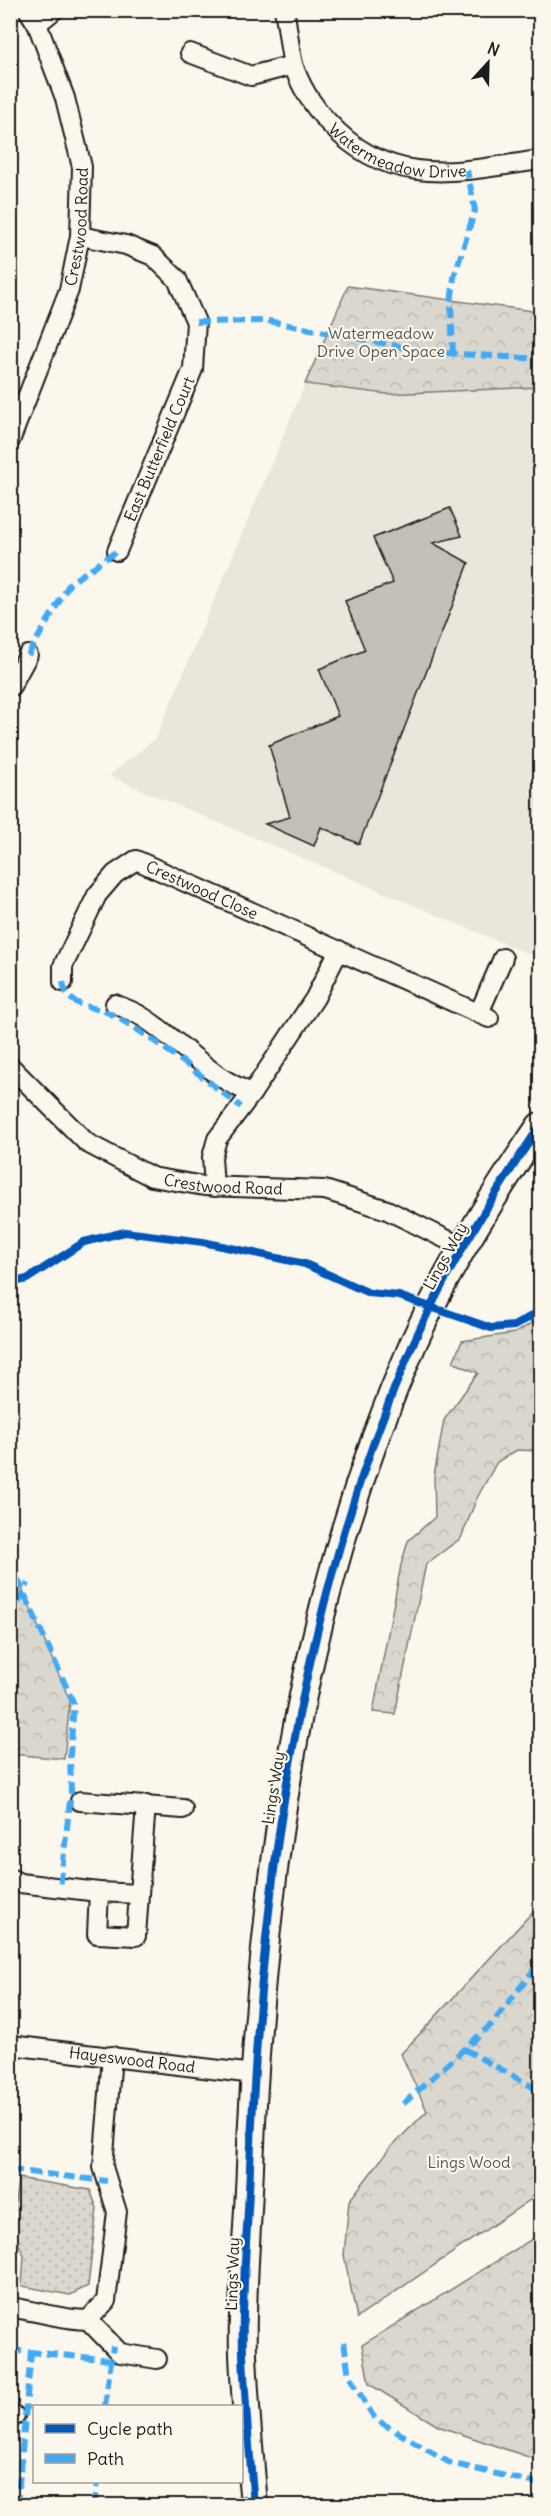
<svg xmlns="http://www.w3.org/2000/svg" width="551" height="2516" font-family="Delius,sans-serif">
<style>
.built{fill:#eae6dc}
.grass{fill:url(#grass-dots);stroke:#7b7a75;stroke-width:1.5}
.forest{fill:url(#forest-crowns);stroke:#7b7a75;stroke-width:1.5}
.building{fill:#c3c0b8;stroke:#1c1c1c;stroke-width:1.5}
.lines{fill:none;stroke-linecap:round;stroke-linejoin:round}
.street-casing{stroke:#1c1c1c;stroke-width:22}
.secondary-casing{stroke:#1c1c1c;stroke-width:30}
.street{stroke:#fbf7ec;stroke-width:18}
.secondary{stroke:#fbf7ec;stroke-width:26}
.quiet{stroke:#3fa9f5;stroke-width:6;stroke-dasharray:12 6;stroke-linecap:butt}
.cycleway-casing{stroke:#fbf7ec;stroke-width:11}
.cycleway{stroke:#0057b8;stroke-width:8}
.labels{text-anchor:middle;stroke-width:4.5;stroke-linejoin:round;paint-order:stroke}
.street-label{font-size:16px;fill:#1c1c1c;stroke:#fbf7ec}
.park-label{font-size:16px;fill:#555451;stroke:#fbf7ec}
</style>
<defs>
<pattern id="grass-dots" width="8" height="8" patternUnits="userSpaceOnUse" patternTransform="scale(1.5)"><rect width="8" height="8" fill="#dad7ce"/><path d="M2 2h.1M6 6h.1" fill="none" stroke="#bab8b0" stroke-width="1.8" stroke-linecap="round"/></pattern>
<pattern id="forest-crowns" width="20" height="18" patternUnits="userSpaceOnUse" patternTransform="scale(1.5)"><rect width="20" height="18" fill="#dad7ce"/><path d="M2 6a3 3 0 1 1 6 0M12 15a3 3 0 1 1 6 0" fill="none" stroke="#bab8b0"/></pattern>
</defs>
<rect width="100%" height="100%" fill="#fbf7ec"/>
<filter id="ink" filterUnits="userSpaceOnUse"><feTurbulence type="fractalNoise" baseFrequency=".0167" numOctaves="2"/><feDisplacementMap in="SourceGraphic" scale="12" xChannelSelector="R" yChannelSelector="G"/><feConvolveMatrix kernelMatrix="1 2 1 2 8 2 1 2 1" color-interpolation-filters="sRGB"/></filter>
<g filter="url(#ink)">
<!-- built -->
<polygon class="built" points="305,384 387,394 540,387 540,959 109,776 156,738"/>
<!-- grass -->
<polygon class="grass" points="18,2178 90,2190 97,2208 88,2286 70,2295 22,2286 24,2255 12,2230"/>
<!-- forest -->
<g class="forest">
<polygon points="348,286 540,312 540,387 387,394 305,384"/>
<polygon points="540,1318 540,1451 517,1450 497,1462 477,1498 461,1538 426,1564 395,1714 373,1712 401,1565 408,1541 435,1517 434,1476 444,1420 478,1373 453,1362 462,1341 515,1333"/>
<polygon points="11,1562 70,1701 64,1759 11,1754"/>
<polygon points="540,1904 540,2193 357,2318 344,2255 349,2201 390,2148 427,2111 401,2054"/>
<polygon points="540,2234 540,2461 438,2426 369,2384 362,2345"/>
</g>
<!-- building -->
<polygon class="building" points="450,508 462,536 433,543 469,563 359,844 321,827 314,846 265,824 290,817 269,745 338,716 319,669 365,650 345,601 393,583 373,538"/>
<g class="lines">
<defs>
<g id="street">
<path id="s1" d="M284,10C288,28 289,47 293,64C300,86 313,106 328,122C391,191 459,171 540,160"/>
<polyline points="37,24 54,10"/>
<polyline points="190,53 251,76 293,65"/>
<polyline points="80,236 126,245 153,256 177,279 196,322 193,369 117,551"/>
<path id="s2" d="M10,441L69,290L80,236L82,167L65,98L37,24L28,10"/>
<polyline points="10,688 28,655"/>
<path id="s3" d="M63,982V966L97,895L115,874L136,860L489,1018"/>
<path d="M115,1004C123,1008 133,1011 141,1016C179,1039 209,1078 252,1093"/>
<polyline points="479,1013 503,958"/>
<path id="s4" d="M10,1066L87,1143L152,1177L204,1186L325,1190L387,1210L464,1248"/>
<polyline points="214,1187 212,1157 217,1139 252,1093 315,998 339,950"/>
<polyline points="80,1801 183,1809"/>
<polyline points="10,1878 20,1883 99,1892 139,1894 146,1805"/>
<polyline points="99,1892 97,1934 136,1936 139,1894"/>
<path id="s5" d="M10,2045L254,2074"/>
<path d="M10,2307C37,2311 62,2320 88,2320L120,2353L157,2359"/>
<polyline points="88,2320 106,2301 117,2212 103,2167 112,2056"/>
<polyline points="10,2416 15,2416"/>
</g>
<path id="secondary" d="M254,2506C250,2455 245,2405 243,2354C241,2294 248,2228 250,2167C261,1887 299,1603 413,1344C447,1268 493,1195 540,1126"/>
</defs>
<!-- street casing -->
<use href="#street" class="street-casing"/>
<!-- secondary casing -->
<use href="#secondary" class="secondary-casing"/>
<!-- street -->
<use href="#street" class="street"/>
<!-- secondary -->
<use href="#secondary" class="secondary"/>
<!-- quiet -->
<g class="quiet">
<polyline points="196,322 268,321 428,352 540,359"/>
<polyline points="453,354 451,304 454,277 475,210 467,170"/>
<polyline points="28,655 70,583 117,551"/>
<path d="M63,982C67,1010 93,1004 113,1015C159,1041 200,1075 241,1107"/>
<polyline points="10,1562 74,1704 70,1754 71,1792 60,1888"/>
<polyline points="10,1619 28,1583"/>
<polyline points="464,2049 540,2091"/>
<polyline points="403,2104 492,2024 540,1962"/>
<polyline points="10,2170 107,2181"/>
<polyline points="344,2342 349,2376 375,2419 450,2463 540,2484"/>
<polyline points="10,2350 111,2360"/>
<polyline points="105,2406 113,2346"/>
<polyline points="17,2506 31,2352"/>
<polyline points="94,2506 97,2482"/>
<polyline points="199,2506 253,2496"/>
<polyline points="537,2506 540,2504"/>
</g>
<defs>
<g id="cycleway">
<polyline points="10,1283 27,1279 84,1242 125,1232 203,1242 305,1264 369,1293 399,1296 491,1328 514,1326 540,1311"/>
<path d="M254,2506C250,2455 245,2405 243,2354C241,2294 248,2228 250,2167C261,1887 299,1603 413,1344C447,1268 493,1195 540,1126"/>
</g>
</defs>
<!-- cycleway casing -->
<use href="#cycleway" class="cycleway-casing"/>
<!-- cycleway -->
<use href="#cycleway" class="cycleway"/>
</g>
</g>
<g class="labels">
<!-- street labels -->
<g class="street-label">
<text dy="6" stroke="none"><textPath href="#s1" startOffset="202">Watermeadow Drive</textPath></text>
<text dy="6" stroke="none"><textPath href="#s2" startOffset="226">Crestwood Road</textPath></text>
<text transform="translate(159 449) rotate(-67)" y="6">East Butterfield Court</text>
<text dy="6" stroke="none"><textPath href="#s3" startOffset="220">Crestwood Close</textPath></text>
<text dy="6" stroke="none"><textPath href="#s4" startOffset="254">Crestwood Road</textPath></text>
<text transform="translate(445 1256) rotate(-61)" y="6">Lings Way</text>
<text transform="translate(273 1788) rotate(-81)" y="6">Lings Way</text>
<text dy="6" stroke="none"><textPath href="#s5" startOffset="123">Hayeswood Road</textPath></text>
<text transform="translate(232 2274) rotate(-88)" y="6">Lings Way</text>
</g>
<!-- park labels -->
<g class="park-label">
<text x="381" y="339">Watermeadow<tspan x="381" dy="18">Drive Open Space</tspan></text>
<text x="469" y="2168">Lings Wood</text>
</g>
</g>
<!-- margin -->
<rect width="551" height="2516" fill="none" stroke="#fbf7ec" stroke-width="36"/>
<rect x="18" y="18" width="515" height="2480" fill="none" stroke="#1c1c1c" stroke-width="2" filter="url(#ink)"/>
<!-- legend -->
<rect x="33" y="2405" width="210" height="78" fill="#fbf7ec" stroke="#a29f99" stroke-width="1.5"/>
<rect x="45" y="2424" width="30" height="9" fill="#0057b8" stroke="#a29f99" stroke-width="1.5"/>
<text x="87" y="2435" font-size="18" fill="#1c1c1c">Cycle path</text>
<rect x="45" y="2454" width="30" height="9" fill="#3fa9f5" stroke="#a29f99" stroke-width="1.5"/>
<text x="87" y="2465" font-size="18" fill="#1c1c1c">Path</text>
<!-- north arrow -->
<g transform="translate(488 63) rotate(22)" stroke="#fbf7ec" stroke-width="4.5" paint-order="stroke">
<path d="M0-4.5L10 22L0 15L-10 22Z" fill="#1c1c1c"/>
<text y="-9" font-size="16" font-weight="bold" text-anchor="middle" fill="#1c1c1c">N</text>
</g>
</svg>
